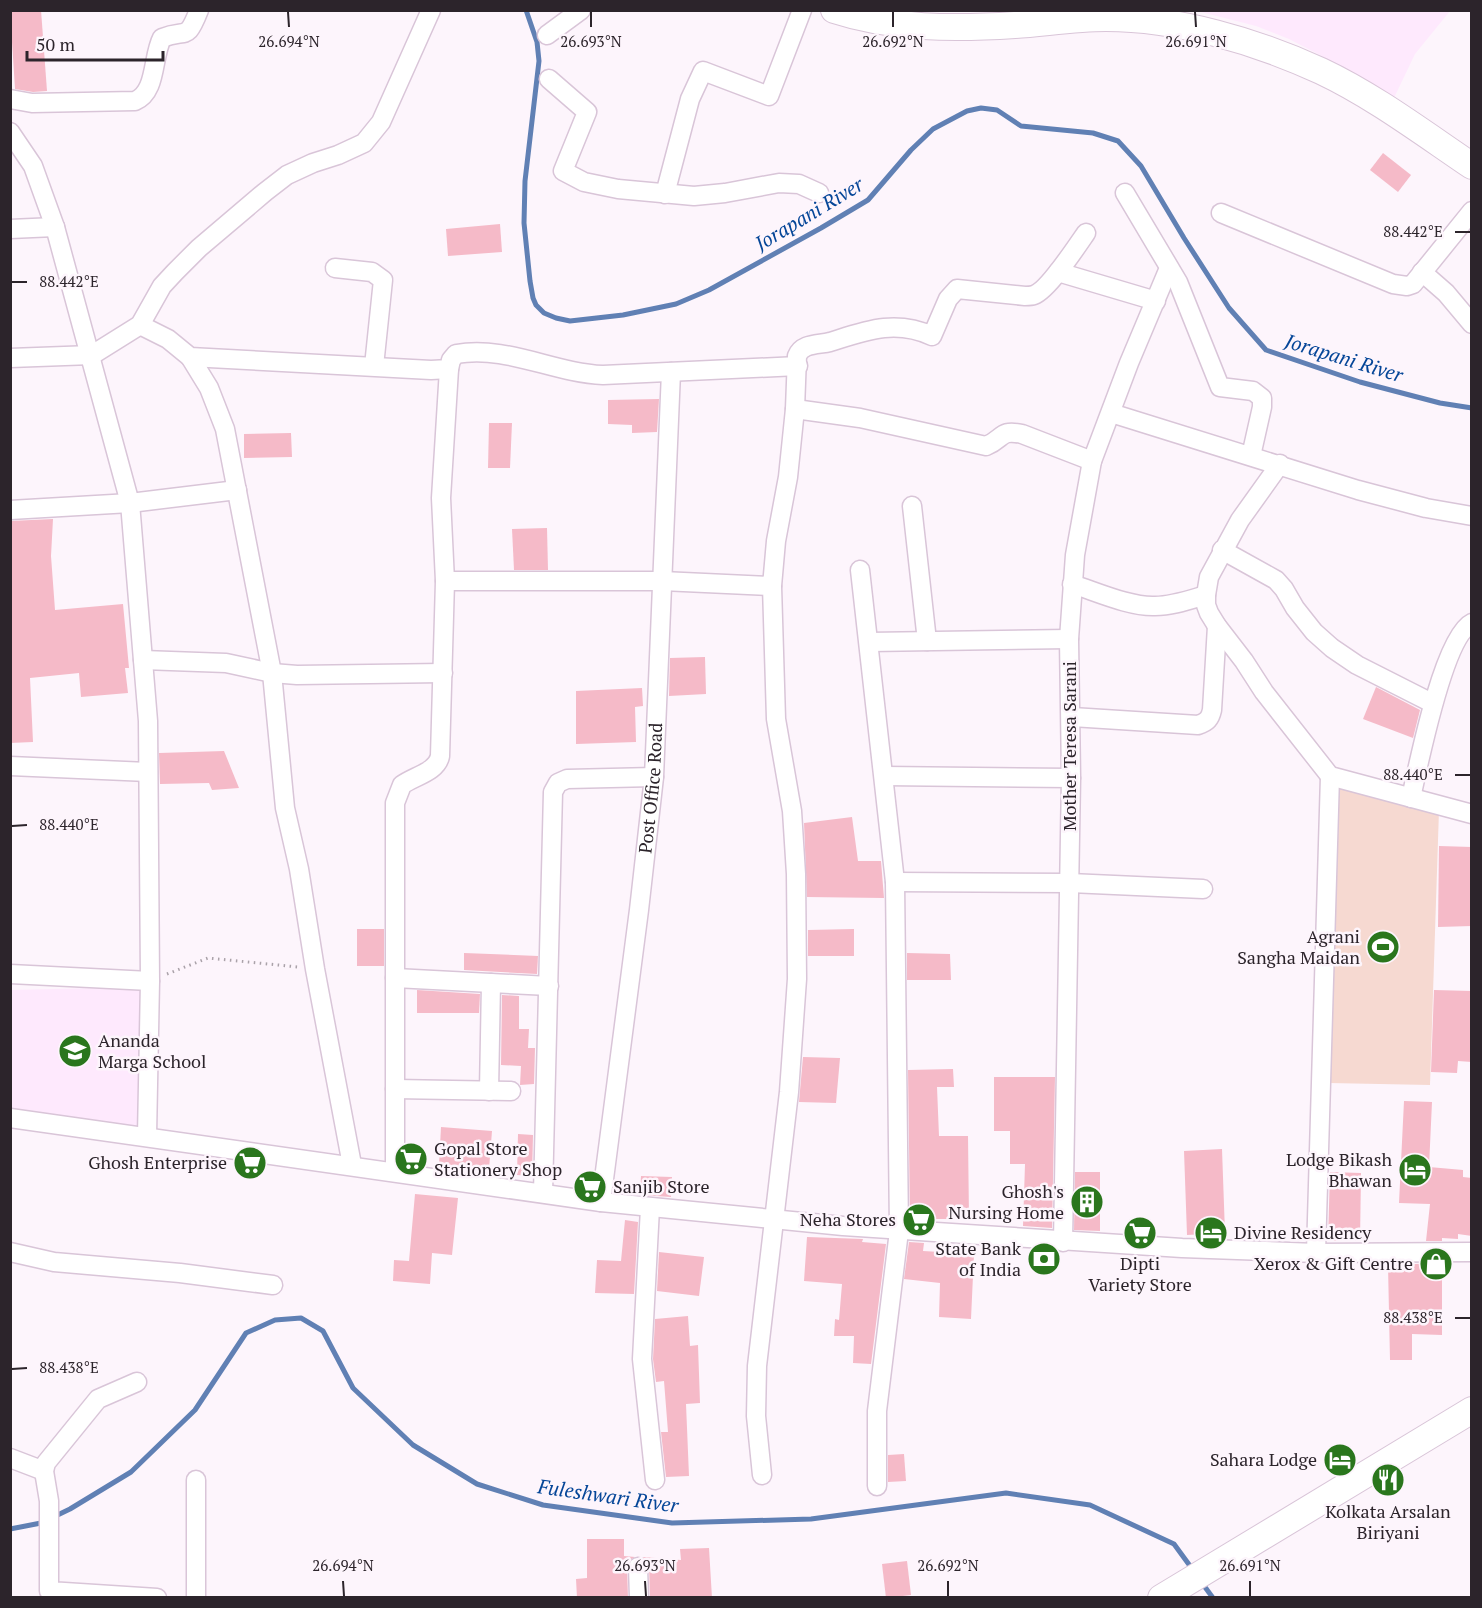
<svg xmlns="http://www.w3.org/2000/svg" width="1482" height="1608" font-family="'PT Serif',serif">
<style>
.built{fill:#fee9fd}
.green{fill:#f6d9d1}
.lines{fill:none;stroke-linecap:round;stroke-linejoin:round}
.stream{stroke:#6080b4;stroke-width:5}
.building{fill:#f5bac8}
.street-casing{stroke:#d9c5d8;stroke-width:21}
.secondary-casing{stroke:#d9c5d8;stroke-width:28}
.path{stroke:#aaa2a9;stroke-width:3;stroke-dasharray:1.5 4.5;stroke-linecap:butt}
.street{stroke:#fff;stroke-width:18}
.secondary{stroke:#fff;stroke-width:26}
.ticks{fill:none;stroke:#2c242b;stroke-width:2}
.labels{text-anchor:middle;stroke-width:5;stroke-linejoin:round;paint-order:stroke}
.street-label{font-size:18px;fill:#2c242b;stroke:#fdf5fc}
.poi-label{font-size:18px;fill:#2c242b;stroke:#fdf5fc;text-anchor:end}
.water-label{font-size:20px;font-style:italic;fill:#054698;stroke:#fdf5fc}
.ticks-label{font-size:15px;text-anchor:middle;fill:#2c242b;stroke:#fdf5fc;stroke-width:5;stroke-linejoin:round;paint-order:stroke}
</style>
<rect width="100%" height="100%" fill="#fdf5fc"/>
<!-- built -->
<g class="built">
<polygon points="1197,11 1450,11 1415,54 1393,100 1320,55 1289,39 1256,26"/>
<polygon points="141,987 137,1128 11,1113 10,990"/>
</g>
<!-- green -->
<polygon class="green" points="1335,786 1439,810 1430,1085 1329,1083"/>
<g class="lines">
<!-- stream -->
<g class="stream">
<polyline points="526,10 537,42 539,61 525,181 524,223 530,281 533,298 536,305 544,313 556,318 570,321 623,315 676,304 709,290 821,228 868,200 911,150 933,129 967,111 981,108 997,110 1021,126 1093,133 1118,141 1141,166 1184,238 1229,308 1266,350 1360,382 1440,403 1472,408"/>
<polyline points="10,1529 41,1523 70,1509 131,1472 195,1410 246,1333 275,1320 301,1318 323,1331 353,1388 413,1445 477,1484 543,1505 672,1523 811,1519 1006,1493 1090,1505 1174,1544 1193,1570"/>
<polyline points="1202,1583 1213,1598"/>
</g>
</g>
<!-- building -->
<g class="building">
<polygon points="10,10 41,10 47,91 33,92 15,89"/>
<polygon points="1383,153 1411,175 1398,192 1370,170"/>
<polygon points="500,224 502,252 448,256 446,229"/>
<polygon points="659,399 657,432 632,433 632,425 608,424 608,400"/>
<polygon points="489,423 512,423 510,468 488,468"/>
<polygon points="291,433 292,457 244,458 244,434"/>
<polygon points="53,519 51,556 55,610 123,604 129,668 125,668 128,693 81,697 79,673 30,678 33,742 10,743 10,521"/>
<polygon points="547,528 548,570 514,570 512,529"/>
<polygon points="705,657 706,694 669,696 670,658"/>
<polygon points="1376,687 1420,710 1413,738 1363,719"/>
<polygon points="642,688 643,706 635,707 636,742 576,744 576,691"/>
<polygon points="224,751 239,788 212,790 209,783 160,784 159,753"/>
<polygon points="852,817 858,861 881,861 884,898 807,897 804,823"/>
<polygon points="1439,846 1472,847 1472,926 1438,927"/>
<rect x="357" y="929" width="27" height="37"/>
<polygon points="854,929 854,956 808,956 808,930"/>
<polygon points="464,953 538,956 537,974 464,970"/>
<polygon points="907,953 950,954 951,980 907,980"/>
<polygon points="417,990 480,994 479,1013 417,1013"/>
<polygon points="1434,990 1472,991 1472,1062 1458,1061 1457,1073 1431,1072"/>
<polygon points="502,995 519,996 519,1029 529,1029 528,1048 535,1048 534,1084 520,1085 521,1066 501,1065"/>
<polygon points="803,1057 840,1058 836,1103 799,1102"/>
<polygon points="953,1069 954,1087 937,1087 939,1136 968,1136 969,1219 910,1219 908,1070"/>
<polygon points="994,1077 1055,1077 1052,1228 1023,1226 1025,1164 1010,1164 1010,1131 994,1131"/>
<polygon points="1404,1101 1432,1102 1429,1167 1463,1170 1463,1177 1472,1178 1472,1236 1458,1234 1458,1239 1442,1238 1442,1241 1426,1241 1430,1204 1399,1203"/>
<polygon points="441,1127 492,1131 489,1169 439,1165"/>
<polygon points="518,1134 533,1135 532,1176 517,1175"/>
<polygon points="1222,1149 1225,1233 1187,1235 1184,1151"/>
<polygon points="1075,1172 1100,1172 1100,1231 1074,1230"/>
<polygon points="1330,1172 1361,1173 1360,1241 1328,1241"/>
<polygon points="641,1176 672,1177 671,1197 640,1195"/>
<polygon points="415,1194 458,1198 452,1255 432,1253 430,1284 393,1281 394,1260 409,1261"/>
<polygon points="625,1220 638,1222 634,1294 595,1293 597,1260 621,1261"/>
<polygon points="807,1237 863,1239 862,1242 886,1244 871,1364 853,1363 854,1336 834,1336 835,1319 839,1320 842,1284 804,1281"/>
<polygon points="909,1242 924,1243 923,1251 974,1254 971,1319 939,1317 940,1283 904,1279"/>
<polygon points="659,1252 704,1257 699,1296 657,1291"/>
<polygon points="1442,1263 1442,1335 1412,1334 1412,1360 1390,1360 1388,1265"/>
<polygon points="688,1316 690,1346 698,1345 700,1403 686,1404 689,1476 666,1477 661,1432 668,1432 664,1381 656,1382 653,1359 655,1319"/>
<polygon points="904,1454 906,1481 888,1482 888,1455"/>
<polygon points="587,1539 624,1539 624,1556 635,1557 628,1561 627,1567 628,1598 577,1598 576,1579 587,1578"/>
<polygon points="709,1548 712,1598 650,1598 649,1566 643,1557 681,1560 680,1549"/>
<polygon points="907,1561 911,1595 886,1598 882,1564"/>
</g>
<g class="lines">
<defs>
<g id="street">
<polyline points="547,35 581,10"/>
<polyline points="549,79 587,112 563,171 584,182 618,189 694,196 725,193 779,183 799,184 819,193"/>
<path d="M10,99L32,103L135,101C157,92 152,57 162,38C187,28 186,43 199,10"/>
<polyline points="10,132 33,166 55,227 130,503 148,721 150,981 147,1136"/>
<polyline points="1125,193 1178,282 1220,387 1253,391 1262,398 1262,407 1251,456"/>
<polyline points="665,194 690,99 703,71 769,96 802,10"/>
<polyline points="1221,213 1393,284 1407,286 1413,284 1472,211"/>
<polyline points="10,229 55,227"/>
<polyline points="335,268 372,272 383,280 374,366"/>
<polyline points="1058,272 1156,301"/>
<polyline points="1422,272 1446,293 1472,324"/>
<path d="M140,325L168,339L190,357L431,370L449,369L451,360L456,354C507,345 553,373 603,375L798,366"/>
<polyline points="190,357 209,388 225,429 272,673 285,808 299,869 315,969 352,1165"/>
<polyline points="10,358 92,355 140,325 162,286 175,272 199,248 265,192 287,175 313,163 338,155 364,143 381,122 431,10"/>
<path d="M795,409L860,418L986,446C1004,439 999,429 1022,434L1092,461"/>
<polyline points="1111,413 1358,490 1426,508 1472,516"/>
<polyline points="1280,464 1240,520 1209,577 1206,595 1206,605 1209,613 1217,626 1244,661 1264,692 1330,776 1472,814"/>
<polyline points="912,506 927,641"/>
<polyline points="10,510 130,503 237,490"/>
<polyline points="1222,550 1276,580 1284,589 1295,608 1314,632 1332,648 1357,665 1432,703"/>
<polyline points="860,570 895,882 899,1231 877,1411 877,1486"/>
<polyline points="445,581 662,581 772,586"/>
<path d="M1072,584C1097,592 1130,607 1155,606C1172,606 1189,600 1206,595"/>
<polyline points="869,642 1069,639"/>
<polyline points="143,660 226,663 272,673 297,675 443,673"/>
<path d="M1072,717L1198,725C1207,722 1210,719 1212,710L1217,626"/>
<polyline points="10,766 148,772"/>
<polyline points="884,776 1071,778"/>
<path d="M1411,798C1418,766 1444,636 1472,623"/>
<polyline points="895,882 1070,883 1203,889"/>
<polyline points="10,974 150,981"/>
<polyline points="395,978 549,986"/>
<polyline points="395,1089 511,1091"/>
<polyline points="489,1091 491,983"/>
<polyline points="10,1118 601,1202 843,1226 1182,1248 1316,1253 1472,1252"/>
<path d="M395,1172V803L402,785C414,776 437,772 440,756L445,581L441,498L449,369"/>
<polyline points="543,1193 553,792 558,783 567,779 654,777"/>
<path id="s1" d="M601,1202L639,910L654,777L671,372"/>
<polyline points="650,1208 642,1359 655,1480"/>
<polyline points="1063,1242 1071,778 1069,639 1075,555 1092,461 1129,363 1169,268"/>
<polyline points="10,1252 54,1262 180,1273 273,1285"/>
<polyline points="1316,1253 1330,776"/>
<polyline points="137,1382 98,1399 46,1463 44,1471 49,1501 49,1591 157,1598"/>
<polyline points="10,1458 44,1471"/>
<path d="M762,1475L756,1416L757,1366L789,1092L797,979L796,874L792,811L776,719L772,586L776,541L788,477L795,409L797,356C802,343 818,345 830,342C865,331 895,319 932,336L948,299L957,289L1025,296C1028,296 1031,296 1034,295C1048,290 1077,246 1086,233"/>
<polyline points="196,1480 196,1598"/>
<polyline points="638,1567 639,1598"/>
</g>
<g id="secondary">
<path d="M834,10C892,29 954,29 1015,25C1045,23 1075,18 1106,18C1177,18 1256,41 1321,71C1374,96 1423,133 1472,166"/>
<polyline points="1161,1598 1472,1410"/>
</g>
</defs>
<!-- street casing -->
<use href="#street" class="street-casing"/>
<!-- secondary casing -->
<use href="#secondary" class="secondary-casing"/>
<!-- path -->
<polyline class="path" points="167,974 208,958 298,967"/>
<!-- street -->
<use href="#street" class="street"/>
<!-- secondary -->
<use href="#secondary" class="secondary"/>
</g>
<!-- ticks -->
<path class="ticks" d="M288,12L289,27M591,12V27M893,12V27M1195,12L1196,27M1455,232H1470M12,282H27M1455,775H1470M12,826L27,825M1455,1318H1470M12,1369L27,1368M343,1581L344,1596M645,1581L646,1596M948,1581V1596M1250,1581V1596"/>
<!-- icons -->
<defs>
<symbol id="stadium-disc" viewBox="-11 -11 22 22"><circle r="9.5" fill="#2a761d" stroke="#fdf5fc"/><path d="M0-5a6.5 5 0 1 0 0 10a6.5 5 0 1 0 0-10ZM-3.5-1.8h7v3.6h-7Z" fill="#fff"/></symbol>
<symbol id="school-disc" viewBox="-11 -11 22 22"><circle r="9.5" fill="#2a761d" stroke="#fdf5fc"/><path d="M0-5L7-2L0 1L-7-2ZM-4 1L0 2.5L4 1V4Q0 6-4 4Z" fill="#fff"/></symbol>
<symbol id="supermarket-disc" viewBox="-11 -11 22 22"><circle r="9.5" fill="#2a761d" stroke="#fdf5fc"/><path d="M-6-5.5h2.5l.6 2H6L4.5 2H-2.5L-4.4-4H-6ZM-1.5 3.2a1.3 1.3 0 1 0 .1 0ZM3 3.2a1.3 1.3 0 1 0 .1 0Z" fill="#fff"/></symbol>
<symbol id="hotel-disc" viewBox="-11 -11 22 22"><circle r="9.5" fill="#2a761d" stroke="#fdf5fc"/><path d="M-6-4.5h1.5V1H6V5H4.5V3h-9V5H-6ZM-4 0a1.8 1.8 0 1 1 3.6 0ZM.5 0V-2.5h3Q6-2.5 6 0Z" fill="#fff"/></symbol>
<symbol id="building-disc" viewBox="-11 -11 22 22"><circle r="9.5" fill="#2a761d" stroke="#fdf5fc"/><path d="M-4-6H4V6H1V3H-1V6H-4ZM-2.5-4.3h1.7v1.8h-1.7ZM.8-4.3h1.7v1.8H.8ZM-2.5-1h1.7V.8h-1.7ZM.8-1h1.7V.8H.8Z" fill="#fff"/></symbol>
<symbol id="bank-disc" viewBox="-11 -11 22 22"><circle r="9.5" fill="#2a761d" stroke="#fdf5fc"/><path d="M-6-4H6V4H-6ZM0-2.3a2.3 2.3 0 1 0 0 4.6a2.3 2.3 0 1 0 0-4.6Z" fill="#fff"/></symbol>
<symbol id="shop-disc" viewBox="-11 -11 22 22"><circle r="9.5" fill="#2a761d" stroke="#fdf5fc"/><path d="M-5-2.5h2.3a2.7 3.5 0 0 1 5.4 0H5L5.5 6h-11ZM-1.5-2.5h3a1.5 2.3 0 0 0-3 0Z" fill="#fff"/></symbol>
<symbol id="restaurant-disc" viewBox="-11 -11 22 22"><circle r="9.5" fill="#2a761d" stroke="#fdf5fc"/><path d="M-5-6h1v4h1v-4h1v4h1v-4h1v5L-1.5 .5V6h-2V.5L-5-1ZM5-6V6H3V1.5H1.5Q1.5-4 5-6Z" fill="#fff"/></symbol>
</defs>
<g fill-rule="evenodd">
<use href="#stadium-disc" x="1364" y="928" width="38" height="38"/>
<use href="#school-disc" x="56" y="1032" width="38" height="38"/>
<use href="#supermarket-disc" x="392" y="1140" width="38" height="38"/>
<use href="#supermarket-disc" x="231" y="1144" width="38" height="38"/>
<use href="#hotel-disc" x="1396" y="1151" width="38" height="38"/>
<use href="#supermarket-disc" x="571" y="1168" width="38" height="38"/>
<use href="#building-disc" x="1068" y="1183" width="38" height="38"/>
<use href="#supermarket-disc" x="900" y="1201" width="38" height="38"/>
<use href="#supermarket-disc" x="1121" y="1214" width="38" height="38"/>
<use href="#hotel-disc" x="1192" y="1214" width="38" height="38"/>
<use href="#bank-disc" x="1025" y="1240" width="38" height="38"/>
<use href="#shop-disc" x="1417" y="1245" width="38" height="38"/>
<use href="#hotel-disc" x="1321" y="1441" width="38" height="38"/>
<use href="#restaurant-disc" x="1369" y="1461" width="38" height="38"/>
</g>
<g class="labels">
<!-- street labels -->
<g class="street-label">
<text transform="translate(1070 746) rotate(-90)" y="6">Mother Teresa Sarani</text>
<text dy="6" stroke="none"><textPath href="#s1" startOffset="417">Post Office Road</textPath></text>
</g>
<!-- poi labels -->
<g class="poi-label">
<text x="1360" y="943">Agrani<tspan x="1360" dy="21">Sangha Maidan</tspan></text>
<text x="98" y="1047" text-anchor="start">Ananda<tspan x="98" dy="21">Marga School</tspan></text>
<text x="434" y="1155" text-anchor="start">Gopal Store<tspan x="434" dy="21">Stationery Shop</tspan></text>
<text x="1392" y="1166">Lodge Bikash<tspan x="1392" dy="21">Bhawan</tspan></text>
<text x="227" y="1169">Ghosh Enterprise</text>
<text x="613" y="1193" text-anchor="start">Sanjib Store</text>
<text x="1064" y="1198">Ghosh's<tspan x="1064" dy="21">Nursing Home</tspan></text>
<text x="896" y="1226">Neha Stores</text>
<text x="1234" y="1239" text-anchor="start">Divine Residency</text>
<text x="1021" y="1255">State Bank<tspan x="1021" dy="21">of India</tspan></text>
<text x="1140" y="1270" text-anchor="middle">Dipti<tspan x="1140" dy="21">Variety Store</tspan></text>
<text x="1413" y="1270">Xerox &amp; Gift Centre</text>
<text x="1317" y="1466">Sahara Lodge</text>
<text x="1388" y="1518" text-anchor="middle">Kolkata Arsalan<tspan x="1388" dy="21">Biriyani</tspan></text>
</g>
<!-- water labels -->
<g class="water-label">
<text transform="translate(809 214) rotate(-31)" y="7">Jorapani River</text>
<text transform="translate(1344 358) rotate(17)" y="7">Jorapani River</text>
<text transform="translate(608 1496) rotate(8)" y="7">Fuleshwari River</text>
</g>
</g>
<g class="ticks-label">
<text x="289" y="47">26.694°N</text>
<text x="591" y="47">26.693°N</text>
<text x="893" y="47">26.692°N</text>
<text x="1196" y="47">26.691°N</text>
<text x="1413" y="237">88.442°E</text>
<text x="69" y="287">88.442°E</text>
<text x="1413" y="780">88.440°E</text>
<text x="69" y="830">88.440°E</text>
<text x="1413" y="1323">88.438°E</text>
<text x="69" y="1373">88.438°E</text>
<text x="343" y="1571">26.694°N</text>
<text x="645" y="1571">26.693°N</text>
<text x="948" y="1571">26.692°N</text>
<text x="1250" y="1571">26.691°N</text>
</g>
<!-- border -->
<rect width="1482" height="1608" fill="none" stroke="#2c242b" stroke-width="24"/>
<!-- scale -->
<path d="M27 51v9h136v-9" fill="none" stroke="#2c242b" stroke-width="3"/>
<text x="36" y="51" font-size="18" fill="#2c242b" stroke="#fdf5fc" stroke-width="4.5" paint-order="stroke">50 m</text>
</svg>
